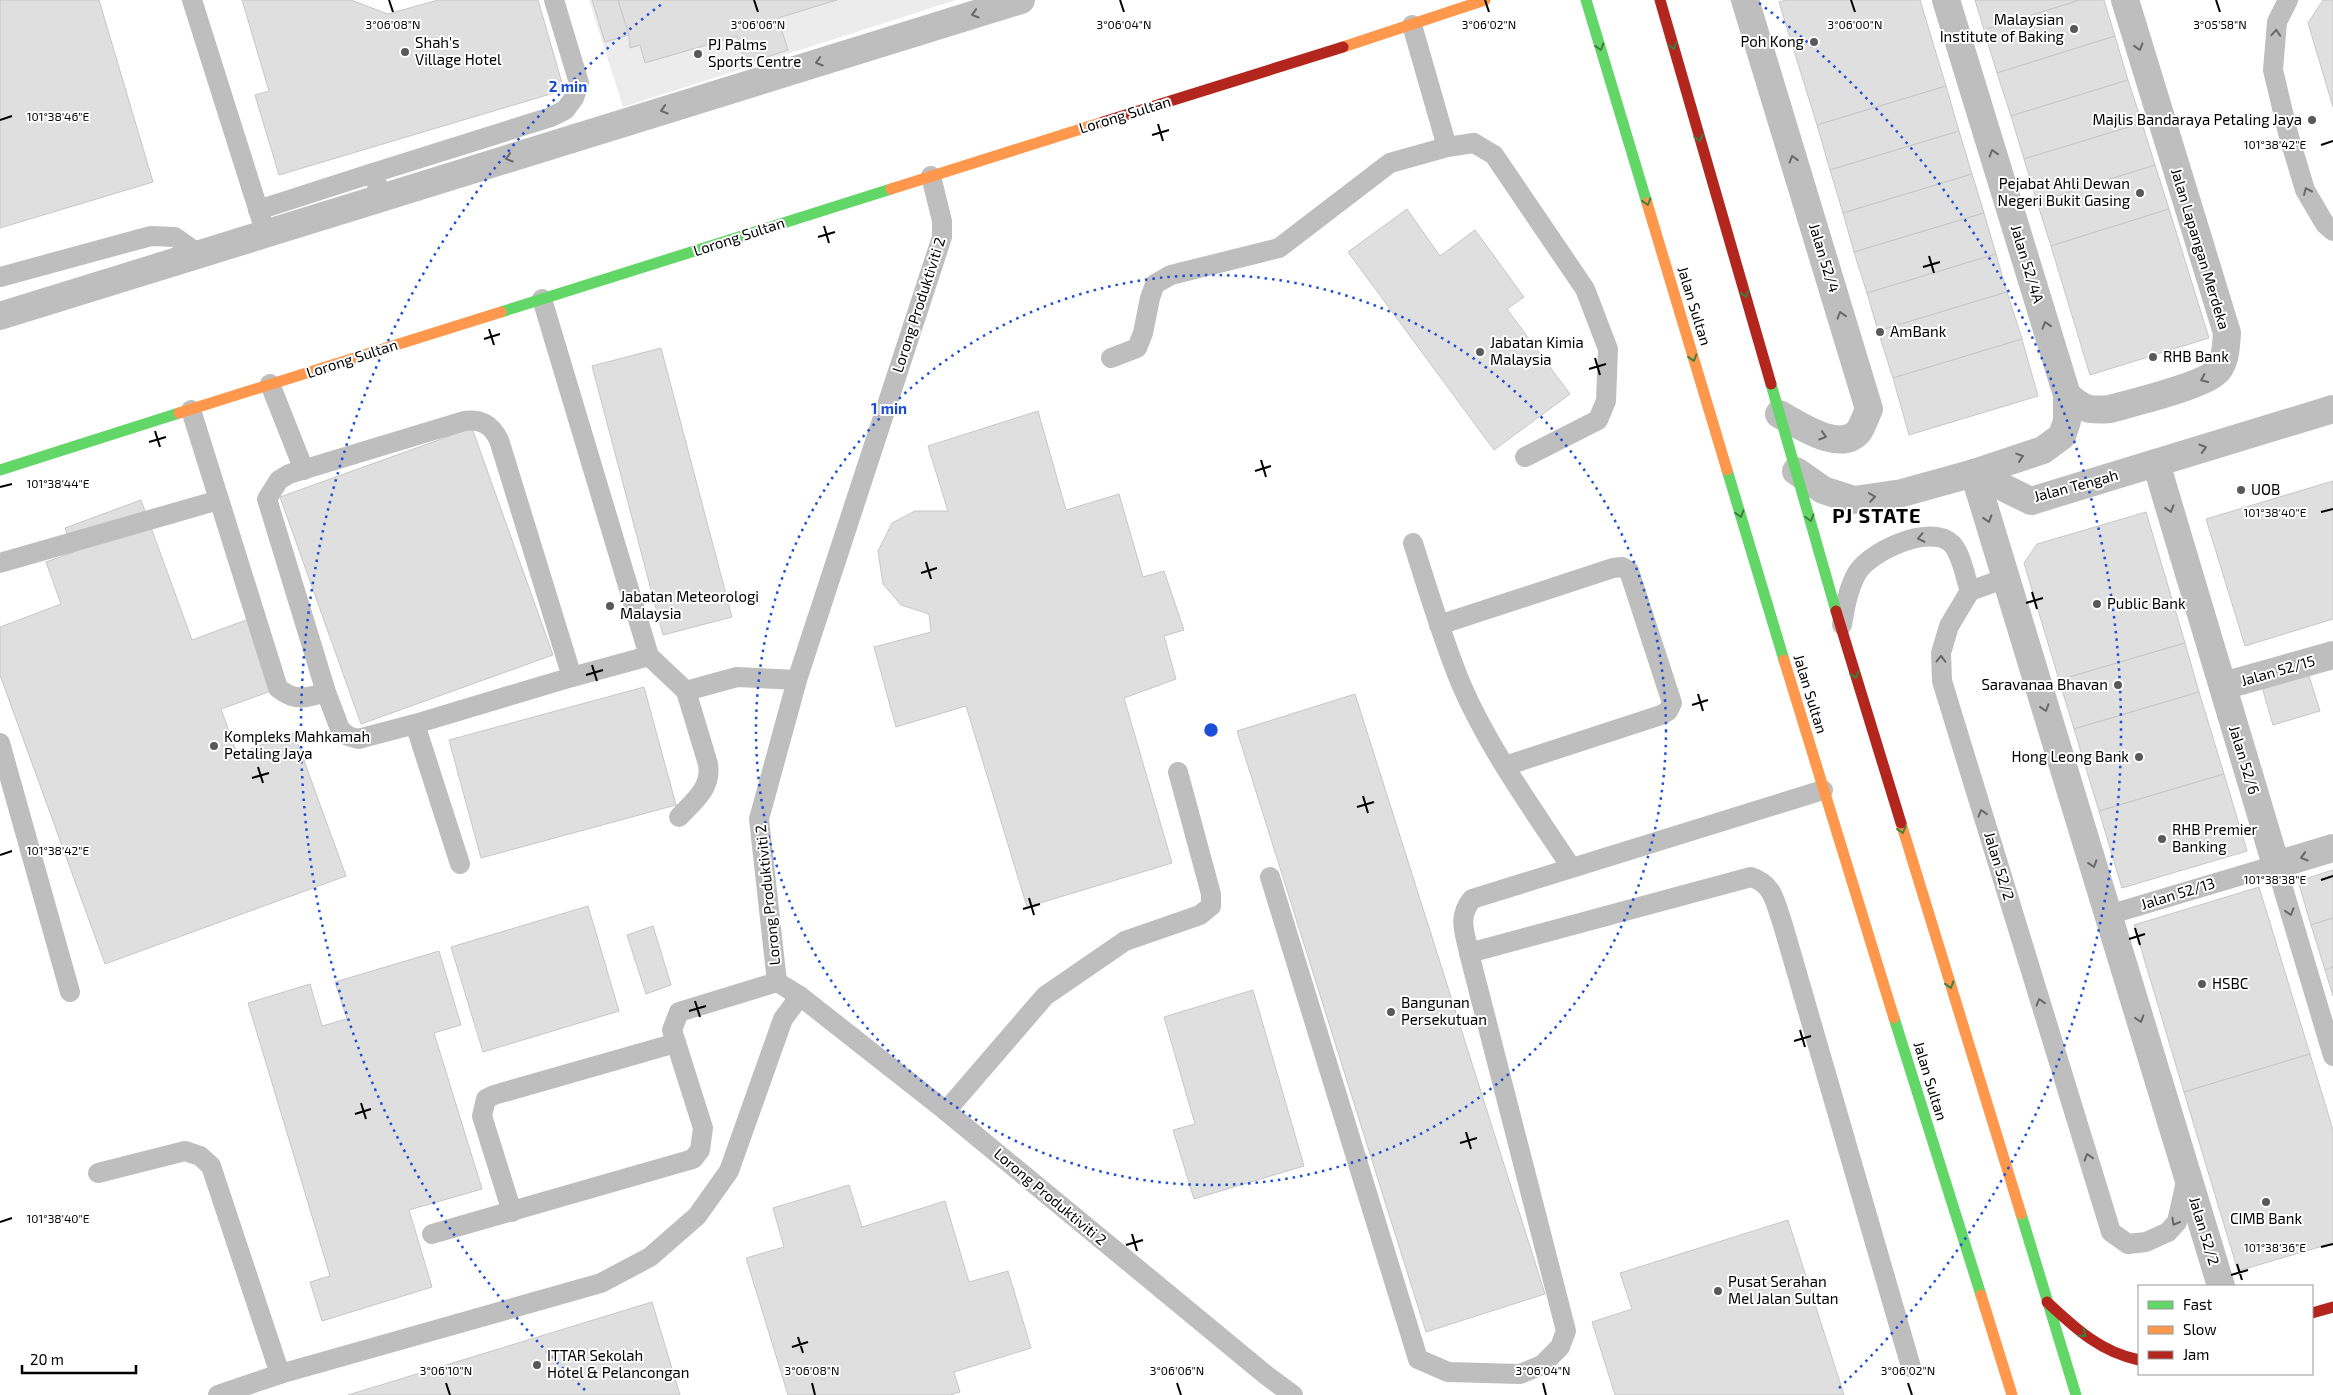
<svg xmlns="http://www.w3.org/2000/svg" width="2333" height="1395" font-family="'Exo 2',sans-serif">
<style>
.green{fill:#ececec}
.building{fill:#dfdfdf;stroke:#c7c7c7}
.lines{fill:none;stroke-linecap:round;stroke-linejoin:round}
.lane{stroke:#bebebe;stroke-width:20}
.street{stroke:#bebebe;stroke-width:28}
.fast{stroke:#63d668;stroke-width:11}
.slow{stroke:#ff974d;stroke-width:11}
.jam{stroke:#b3261e;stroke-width:11}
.oneway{stroke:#686868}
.oneway2{stroke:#3b803e}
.ticks{fill:none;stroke:#000;stroke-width:2}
.ring{fill:none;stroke:#1d4ed8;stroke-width:2.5;stroke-dasharray:2.5 5}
.poi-dot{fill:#595959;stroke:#fff;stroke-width:2}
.labels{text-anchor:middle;stroke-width:4;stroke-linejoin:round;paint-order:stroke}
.poi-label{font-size:15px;fill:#000;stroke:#fff;text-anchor:start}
.street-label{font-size:15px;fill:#000;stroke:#fff}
.district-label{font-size:20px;font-weight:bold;letter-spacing:1px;fill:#000;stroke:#fff}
.ticks-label{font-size:12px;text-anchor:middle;fill:#000;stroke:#fff;stroke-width:4;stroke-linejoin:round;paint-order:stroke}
.centre{fill:#1d4ed8;stroke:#fff;stroke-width:2.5}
.ring-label{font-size:15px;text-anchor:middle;font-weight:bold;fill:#1d4ed8;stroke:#fff;stroke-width:4;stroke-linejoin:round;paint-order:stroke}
</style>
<rect width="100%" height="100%" fill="#fff"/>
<!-- green -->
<polygon class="green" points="589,0 956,0 623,107"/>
<!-- building -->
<g class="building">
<polygon points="0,0 99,0 153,182 0,228"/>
<polygon points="242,0 351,0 388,14 438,0 538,0 564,90 279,175 255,95 269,91"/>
<polygon points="592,0 618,0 629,35 605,42"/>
<polygon points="618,0 837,0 778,18 788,50 767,57 745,63 737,36 645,63 640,45 630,48 629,35"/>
<polygon points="1786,0 1920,0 1946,86 1817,125 1779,2"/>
<polygon points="1975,0 2080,0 1984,30"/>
<polygon points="2080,0 2104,0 2115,36 1997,73 1984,30"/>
<polygon points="2323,0 2333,0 2333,107 2308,23"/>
<polygon points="2115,36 2128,80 2011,116 1997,73"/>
<polygon points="2128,80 2142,123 2024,159 2011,116"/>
<polygon points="1946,86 1959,131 1830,170 1817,125"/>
<polygon points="2142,123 2155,165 2037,202 2024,159"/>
<polygon points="1959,131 1972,174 1843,213 1830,170"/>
<polygon points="2155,165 2169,209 2051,246 2037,202"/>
<polygon points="1972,174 1984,213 1854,252 1843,213"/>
<polygon points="1407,209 1440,256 1475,230 1524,297 1507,309 1570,394 1494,450 1348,252"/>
<polygon points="2169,209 2209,338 2090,375 2051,246"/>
<polygon points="1984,213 1996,254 1867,293 1854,252"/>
<polygon points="1996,254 2007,292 1878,331 1867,293"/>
<polygon points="2007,292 2022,339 1893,378 1878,331"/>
<polygon points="2022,339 2038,396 1909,435 1893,378"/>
<polygon points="661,348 732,617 663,635 592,366"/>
<polygon points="1038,411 1066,510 1119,494 1143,577 1164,571 1184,630 1164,636 1176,679 1124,698 1172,863 1027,907 966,706 896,727 874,647 931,632 929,614 901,605 883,584 878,551 892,523 915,511 948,511 928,446"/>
<polygon points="472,428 553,655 361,724 280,497"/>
<polygon points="2333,481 2333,619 2245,646 2206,519"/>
<polygon points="141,500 192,640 249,619 274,690 221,709 237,754 294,733 346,876 105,964 0,675 0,627 61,604 46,562 74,552 65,528"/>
<polygon points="2146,512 2185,643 2059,680 2024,563 2037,544"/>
<polygon points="2185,643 2199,692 2074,729 2059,680"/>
<polygon points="2308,673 2320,711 2273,725 2262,687"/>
<polygon points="644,687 676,805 481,858 449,740"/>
<polygon points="2199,692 2224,774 2099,811 2074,729"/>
<polygon points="1355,694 1545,1294 1426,1332 1237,731"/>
<polygon points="2224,774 2247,851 2122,888 2099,811"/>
<polygon points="2333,870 2333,918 2311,925 2298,881"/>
<polygon points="2259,887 2310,1054 2184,1092 2134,925"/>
<polygon points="588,906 619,1011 483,1052 451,947"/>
<polygon points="2333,918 2333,967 2325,970 2311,925"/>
<polygon points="653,926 671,985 646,994 627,935"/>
<polygon points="439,951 461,1025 434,1033 482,1189 409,1210 432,1287 322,1321 310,1282 330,1276 248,1003 310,984 322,1026 347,1019 335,982"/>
<polygon points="2333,967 2333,996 2325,970"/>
<polygon points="1253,990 1304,1166 1194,1199 1173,1130 1195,1124 1164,1017"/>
<polygon points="2310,1054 2333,1130 2333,1243 2238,1271 2184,1092"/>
<polygon points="849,1185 862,1227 945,1201 969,1282 1008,1271 1031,1348 954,1372 960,1392 950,1395 788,1395 746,1258 784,1247 773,1208"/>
<polygon points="1788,1220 1844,1395 1615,1395 1592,1322 1632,1309 1620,1273"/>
<polygon points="652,1302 680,1395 348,1395"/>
</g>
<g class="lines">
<!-- lane -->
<g class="lane">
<polyline points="192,0 266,234"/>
<polyline points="2288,0 2277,22 2273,70 2288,133 2305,190 2325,224 2333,231"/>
<polyline points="1412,25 1447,147"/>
<polyline points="931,176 942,221 942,237 797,680 759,819 777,982 800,996 946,1111 1266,1375 1293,1395"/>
<polyline points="382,198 373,173 551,117 565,110 574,98 579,83 554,0"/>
<polyline points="258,210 373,173"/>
<polyline points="0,277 151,236 175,237 193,250 206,252"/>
<path d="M542,299L649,656L686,691L708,764C712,788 694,801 679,817"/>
<polyline points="1111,358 1137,348 1143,333 1150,298 1155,284 1171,275 1279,248 1390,163 1447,147 1474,143 1494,155 1585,289 1608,349 1606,401 1598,420 1525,457"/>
<polyline points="270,384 304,470"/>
<path d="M191,410L278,688C295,702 307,698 326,692L267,499L279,480L289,474L464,421C481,419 491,424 499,440L572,677L415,724L358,739L348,736L340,729L326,692"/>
<path d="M1413,543C1428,590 1442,638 1461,684C1489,749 1532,808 1571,867"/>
<polyline points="0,563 219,500"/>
<polyline points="1970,591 2006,578"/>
<polyline points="1439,625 1613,568 1622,567 1629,571 1672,703 1668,711 1661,715 1505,766"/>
<path d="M1842,625C1845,607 1848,589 1857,573C1870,551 1931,523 1952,544C1962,555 1965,577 1970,591L1949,626L1941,653L1942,681L2111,1232L2128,1244L2146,1242L2168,1232L2177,1222L2187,1177"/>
<polyline points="572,677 649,656"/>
<polyline points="686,691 737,677 797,680"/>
<polyline points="415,724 460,864"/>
<polyline points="0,743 70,992"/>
<path d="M1270,877L1418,1359L1448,1372L1520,1374L1542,1365L1560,1347L1566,1331L1469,953C1465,932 1457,918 1472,899L1823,790"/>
<polyline points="2108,915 2276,865 2333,1056"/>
<path d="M1469,953L1751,877C1774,884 1775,903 1783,925L1911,1367"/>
<polyline points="946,1111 1045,996 1125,941 1200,915 1211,906 1211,894 1178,772"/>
<polyline points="98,1173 185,1151 200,1156 211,1166 280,1374"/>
<polyline points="512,1212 482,1116 486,1099 494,1095 676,1043"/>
<polyline points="432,1234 693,1159 700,1150 703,1128 672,1030 679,1012 777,982"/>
<polyline points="218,1395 280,1374 601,1283 650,1257 697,1216 729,1171 783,1019 800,996"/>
</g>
<!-- street -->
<g class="street">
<path d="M1745,0L1869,409C1866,416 1863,425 1859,431C1840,454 1798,424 1779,414"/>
<polyline points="0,316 1021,0"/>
<path d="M2067,395C2083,409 2088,411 2110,409C2132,403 2201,386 2215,373C2226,365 2226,345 2227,333L2125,0"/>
<polyline points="2156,463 2276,865 2333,848"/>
<polyline points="1796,471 1823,490 1854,500 1902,493 1974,473 2043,450 2062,436 2067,421 2067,395 1946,0"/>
<polyline points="1974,473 2221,1286"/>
<polyline points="1974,473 2031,501 2333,409"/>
<polyline points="2223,686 2333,655"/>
</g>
<!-- fast -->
<g class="fast">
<polyline points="1586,0 1647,203"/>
<polyline points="501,312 891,189"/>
<polyline points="1771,384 1836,611"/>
<polyline points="0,470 179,413"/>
<polyline points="1727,470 1784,660"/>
<polyline points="1894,1018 1981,1295"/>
<polyline points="2021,1214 2076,1395"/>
</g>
<!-- slow -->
<g class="slow">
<polyline points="1343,47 1485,0"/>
<polyline points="891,189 1103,122"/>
<polyline points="1647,203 1727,470"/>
<polyline points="179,413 501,312"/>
<polyline points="1784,660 1894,1018"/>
<polyline points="1901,823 2021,1214"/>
<polyline points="1981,1295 2012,1395"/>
</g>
<!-- jam -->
<g class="jam">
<polyline points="1660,0 1771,384"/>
<polyline points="1103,122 1343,47"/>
<polyline points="1836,611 1901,823"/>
<path d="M2047,1302C2075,1328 2100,1352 2139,1360"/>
<polyline points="2312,1313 2333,1307"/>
</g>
</g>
<!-- one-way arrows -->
<defs><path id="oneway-chevron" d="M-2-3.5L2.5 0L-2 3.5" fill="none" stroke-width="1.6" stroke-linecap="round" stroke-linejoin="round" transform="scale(1.25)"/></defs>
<g class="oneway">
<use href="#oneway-chevron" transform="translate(975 14) rotate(163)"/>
<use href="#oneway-chevron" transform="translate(2276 33) rotate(-86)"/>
<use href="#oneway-chevron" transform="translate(2139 47) rotate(73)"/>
<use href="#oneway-chevron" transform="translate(819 62) rotate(163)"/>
<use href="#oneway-chevron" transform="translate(664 110) rotate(163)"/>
<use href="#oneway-chevron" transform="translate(1993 153) rotate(-107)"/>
<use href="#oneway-chevron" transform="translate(509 158) rotate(163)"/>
<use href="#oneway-chevron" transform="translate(1793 159) rotate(-107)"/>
<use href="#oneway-chevron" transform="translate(2307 191) rotate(-114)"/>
<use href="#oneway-chevron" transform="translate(1841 315) rotate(-107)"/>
<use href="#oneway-chevron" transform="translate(2046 325) rotate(-107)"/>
<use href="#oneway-chevron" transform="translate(2204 379) rotate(155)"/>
<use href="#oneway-chevron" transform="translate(1823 436) rotate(17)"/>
<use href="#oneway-chevron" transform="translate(2203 448) rotate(-17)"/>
<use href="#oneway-chevron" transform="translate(2020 457) rotate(-18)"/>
<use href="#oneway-chevron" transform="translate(1872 497) rotate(-9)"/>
<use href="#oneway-chevron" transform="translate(2170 509) rotate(73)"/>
<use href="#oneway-chevron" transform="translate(1988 519) rotate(73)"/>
<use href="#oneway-chevron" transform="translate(1921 538) rotate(168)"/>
<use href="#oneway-chevron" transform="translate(1941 659) rotate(-89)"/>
<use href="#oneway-chevron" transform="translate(2045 708) rotate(73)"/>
<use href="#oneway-chevron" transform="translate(1982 813) rotate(-107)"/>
<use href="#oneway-chevron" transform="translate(2304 857) rotate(163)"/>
<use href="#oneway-chevron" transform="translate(2093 864) rotate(73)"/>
<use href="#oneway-chevron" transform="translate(2290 912) rotate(73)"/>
<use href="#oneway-chevron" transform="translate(2040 1002) rotate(-107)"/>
<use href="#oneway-chevron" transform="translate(2140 1019) rotate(73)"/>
<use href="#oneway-chevron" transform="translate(2088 1157) rotate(-107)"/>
<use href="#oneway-chevron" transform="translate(2175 1222) rotate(120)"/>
</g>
<g class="oneway2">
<use href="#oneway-chevron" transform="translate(1673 46) rotate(74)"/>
<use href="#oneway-chevron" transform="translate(1600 47) rotate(73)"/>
<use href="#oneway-chevron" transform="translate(1699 138) rotate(74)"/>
<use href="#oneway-chevron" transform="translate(1647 202) rotate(73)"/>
<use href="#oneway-chevron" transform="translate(1745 294) rotate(74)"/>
<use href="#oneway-chevron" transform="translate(1693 358) rotate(73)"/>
<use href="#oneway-chevron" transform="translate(1740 514) rotate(73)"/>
<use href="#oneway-chevron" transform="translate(1810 518) rotate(74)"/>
<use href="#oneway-chevron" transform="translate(1855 675) rotate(73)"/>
<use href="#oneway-chevron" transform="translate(1902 830) rotate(73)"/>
<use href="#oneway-chevron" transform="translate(1950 985) rotate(73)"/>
<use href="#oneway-chevron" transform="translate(2083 1334) rotate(40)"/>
</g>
<!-- ticks -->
<path class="ticks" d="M389,0L393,12M754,0L758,12M1120,0L1124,12M1485,0L1489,12M1851,0L1855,12M2216,0L2220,12M0,120L12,116M1158,124L1163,141M1152,135L1169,130M2321,145L2333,141M824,226L829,243M818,237L835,232M1929,256L1934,273M1923,267L1940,262M489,329L494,345M484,339L500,334M1595,358L1600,375M1589,369L1606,364M155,431L160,447M149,442L166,437M1261,460L1266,477M1255,471L1271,466M0,487L12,484M2321,512L2333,509M926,562L931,579M921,573L937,568M2032,592L2037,609M2026,603L2043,598M592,665L597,681M586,675L603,670M1698,694L1703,711M1692,705L1708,700M258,767L263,783M252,778L269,773M1363,796L1368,813M1357,807L1374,802M0,855L12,851M2321,880L2333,876M1029,898L1034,915M1023,909L1040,904M2135,928L2140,945M2129,939L2145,934M695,1001L700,1017M689,1011L706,1006M1800,1030L1805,1047M1794,1041L1811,1036M361,1103L366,1119M355,1114L371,1109M1466,1132L1471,1149M1460,1143L1477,1138M0,1222L12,1218M1132,1234L1137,1251M1126,1245L1143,1240M2321,1247L2333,1244M2237,1264L2242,1280M2231,1275L2248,1270M798,1337L803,1353M792,1347L808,1342M446,1383L450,1395M812,1383L815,1395M1177,1383L1181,1395M1543,1383L1546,1395M1908,1383L1912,1395"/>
<!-- distance rings -->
<g class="ring">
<circle cx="1211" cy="730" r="455"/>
<path d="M585 1390A910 910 0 0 1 663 3M1759 3A910 910 0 0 1 1837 1390"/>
</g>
<!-- markers -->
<g class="poi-dot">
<circle cx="2074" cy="29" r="5"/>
<circle cx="1814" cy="42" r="5"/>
<circle cx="405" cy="52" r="5"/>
<circle cx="698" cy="54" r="5"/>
<circle cx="2312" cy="120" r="5"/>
<circle cx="2140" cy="193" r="5"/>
<circle cx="1880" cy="332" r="5"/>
<circle cx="1480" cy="352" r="5"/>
<circle cx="2153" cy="357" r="5"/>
<circle cx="2241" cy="490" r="5"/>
<circle cx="2097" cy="604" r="5"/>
<circle cx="610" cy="606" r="5"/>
<circle cx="2118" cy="685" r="5"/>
<circle cx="214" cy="746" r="5"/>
<circle cx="2139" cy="757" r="5"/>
<circle cx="2162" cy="839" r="5"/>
<circle cx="2202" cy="984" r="5"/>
<circle cx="1391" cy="1012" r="5"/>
<circle cx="2266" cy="1202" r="5"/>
<circle cx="1718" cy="1291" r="5"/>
<circle cx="537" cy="1365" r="5"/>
</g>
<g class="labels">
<!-- poi labels -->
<g class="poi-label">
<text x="2064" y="25" text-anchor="end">Malaysian<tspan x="2064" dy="17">Institute of Baking</tspan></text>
<text x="1804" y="47" text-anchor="end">Poh Kong</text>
<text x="415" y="48">Shah's<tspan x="415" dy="17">Village Hotel</tspan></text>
<text x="708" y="50">PJ Palms<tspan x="708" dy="17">Sports Centre</tspan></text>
<text x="2302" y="125" text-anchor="end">Majlis Bandaraya Petaling Jaya</text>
<text x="2130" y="189" text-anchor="end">Pejabat Ahli Dewan<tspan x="2130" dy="17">Negeri Bukit Gasing</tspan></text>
<text x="1890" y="337">AmBank</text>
<text x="1490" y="348">Jabatan Kimia<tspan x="1490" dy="17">Malaysia</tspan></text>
<text x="2163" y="362">RHB Bank</text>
<text x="2251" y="495">UOB</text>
<text x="620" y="602">Jabatan Meteorologi<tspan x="620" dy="17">Malaysia</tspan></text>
<text x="2107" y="609">Public Bank</text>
<text x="2108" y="690" text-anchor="end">Saravanaa Bhavan</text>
<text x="224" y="742">Kompleks Mahkamah<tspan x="224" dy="17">Petaling Jaya</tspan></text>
<text x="2129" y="762" text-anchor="end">Hong Leong Bank</text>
<text x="2172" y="835">RHB Premier<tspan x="2172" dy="17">Banking</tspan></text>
<text x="2212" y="989">HSBC</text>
<text x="1401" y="1008">Bangunan<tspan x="1401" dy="17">Persekutuan</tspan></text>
<text x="2266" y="1224" text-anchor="middle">CIMB Bank</text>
<text x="1728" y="1287">Pusat Serahan<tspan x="1728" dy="17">Mel Jalan Sultan</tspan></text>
<text x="547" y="1361">ITTAR Sekolah<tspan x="547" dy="17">Hotel &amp; Pelancongan</tspan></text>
</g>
<!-- street labels -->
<g class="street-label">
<text transform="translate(1125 115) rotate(-17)" y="5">Lorong Sultan</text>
<text transform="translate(739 237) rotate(-18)" y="5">Lorong Sultan</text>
<text transform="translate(2200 249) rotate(73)" y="5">Jalan Lapangan Merdeka</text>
<text transform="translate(1824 258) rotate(73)" y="5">Jalan 52/4</text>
<text transform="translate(2027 264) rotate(73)" y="5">Jalan 52/4A</text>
<text transform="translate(919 305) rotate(-72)" y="5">Lorong Produktiviti 2</text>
<text transform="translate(1694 306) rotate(73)" y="5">Jalan Sultan</text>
<text transform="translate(352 359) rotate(-18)" y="5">Lorong Sultan</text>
<text transform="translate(2076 486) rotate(-15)" y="5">Jalan Tengah</text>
<text transform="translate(2278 671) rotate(-16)" y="5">Jalan 52/15</text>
<text transform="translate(1810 694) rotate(73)" y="5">Jalan Sultan</text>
<text transform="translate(2244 760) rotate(73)" y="5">Jalan 52/6</text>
<text transform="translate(1999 866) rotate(73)" y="5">Jalan 52/2</text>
<text transform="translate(2178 894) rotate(-17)" y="5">Jalan 52/13</text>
<text transform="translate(768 895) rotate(-96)" y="5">Lorong Produktiviti 2</text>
<text transform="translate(1930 1081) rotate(73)" y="5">Jalan Sultan</text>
<text transform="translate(1050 1197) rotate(40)" y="5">Lorong Produktiviti 2</text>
<text transform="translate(2204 1231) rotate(73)" y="5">Jalan 52/2</text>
</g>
<!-- district labels -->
<g class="district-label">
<text x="1877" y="523">PJ STATE</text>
</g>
</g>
<g class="ticks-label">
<text x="2220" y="29">3°05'58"N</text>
<text x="393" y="29">3°06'08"N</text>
<text x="758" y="29">3°06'06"N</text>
<text x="1124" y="29">3°06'04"N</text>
<text x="1489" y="29">3°06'02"N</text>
<text x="1855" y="29">3°06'00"N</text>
<text x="58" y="121">101°38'46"E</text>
<text x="2275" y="149">101°38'42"E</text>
<text x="58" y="488">101°38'44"E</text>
<text x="2275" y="517">101°38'40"E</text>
<text x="58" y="855">101°38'42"E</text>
<text x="2275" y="884">101°38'38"E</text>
<text x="58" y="1223">101°38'40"E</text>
<text x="2275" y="1252">101°38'36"E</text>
<text x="446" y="1375">3°06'10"N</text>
<text x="812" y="1375">3°06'08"N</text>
<text x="1177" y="1375">3°06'06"N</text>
<text x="1543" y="1375">3°06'04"N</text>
<text x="1908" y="1375">3°06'02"N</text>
</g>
<circle cx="1211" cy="730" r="8" class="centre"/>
<g class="ring-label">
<text x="568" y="92">2 min</text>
<text x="889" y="414">1 min</text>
</g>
<!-- legend -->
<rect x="2138" y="1285" width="175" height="90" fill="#ffffff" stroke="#999999"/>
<rect x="2148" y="1301" width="25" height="8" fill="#63d668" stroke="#999999"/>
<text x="2183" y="1310" font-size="15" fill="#000000">Fast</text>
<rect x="2148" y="1326" width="25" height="8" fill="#ff974d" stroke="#999999"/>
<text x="2183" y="1335" font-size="15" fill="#000000">Slow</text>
<rect x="2148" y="1351" width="25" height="8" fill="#b3261e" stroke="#999999"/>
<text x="2183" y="1360" font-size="15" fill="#000000">Jam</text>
<!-- scale -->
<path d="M22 1365v8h114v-8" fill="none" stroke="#000000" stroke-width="2.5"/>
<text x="30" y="1365" font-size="15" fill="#000000" stroke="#ffffff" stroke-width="4" paint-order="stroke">20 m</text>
</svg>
